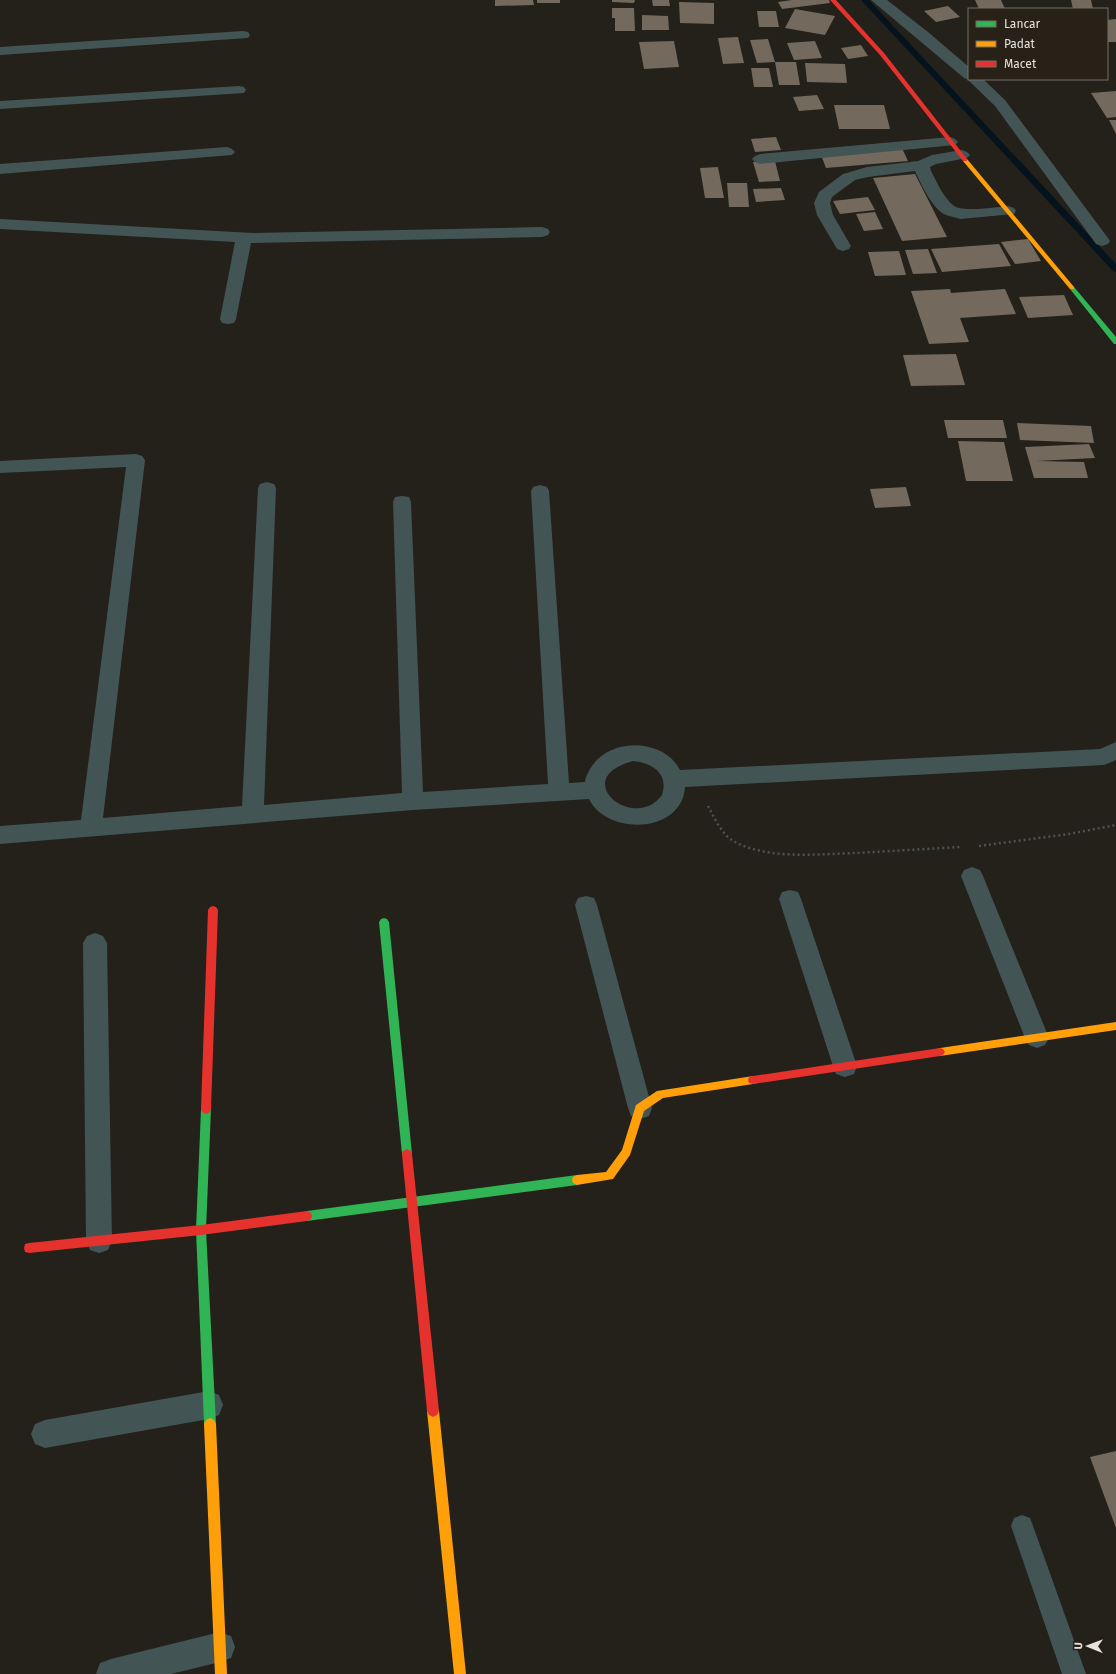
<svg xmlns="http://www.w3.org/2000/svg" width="1116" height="1674" font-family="'Fira Sans',sans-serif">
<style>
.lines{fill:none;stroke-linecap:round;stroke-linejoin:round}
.stream{fill:#05131d;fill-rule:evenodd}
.building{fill:#736a5d}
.path{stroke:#495453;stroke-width:2.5;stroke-dasharray:2 3;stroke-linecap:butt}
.lane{fill:#435455;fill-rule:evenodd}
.street{fill:#435455;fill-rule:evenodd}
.fast{fill:#30b455;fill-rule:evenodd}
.slow{fill:#ff9f0a;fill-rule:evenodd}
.jam{fill:#e5322d;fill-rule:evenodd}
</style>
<rect width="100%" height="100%" fill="#24201a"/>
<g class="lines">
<!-- stream -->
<polygon class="stream" points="861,0 869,0 1116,264 1116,272 1113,271"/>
</g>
<!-- building -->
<g class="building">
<polygon points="495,0 533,0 534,5 495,6"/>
<rect x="537" y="0" width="23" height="3"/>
<polygon points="612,0 635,0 634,3 612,2"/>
<polygon points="652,0 669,0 670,6 653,6"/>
<polygon points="792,0 829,0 830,3 782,9 778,2"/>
<polygon points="975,0 1001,0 1005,9 979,9"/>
<polygon points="1071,0 1091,0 1093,9 1073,9"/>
<polygon points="679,2 714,3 714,24 680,23"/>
<polygon points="948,6 960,17 936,22 924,11"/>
<polygon points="612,8 634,8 635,31 615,31 615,18 619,18 612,18"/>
<polygon points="795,9 835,16 825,35 785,28"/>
<polygon points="757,11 776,11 779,27 759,27"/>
<polygon points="642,15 668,16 669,30 642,30"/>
<polygon points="1116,19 1116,42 1107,42 1107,20"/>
<polygon points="738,37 744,63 723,64 718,38"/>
<polygon points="768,39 775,62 757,63 750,40"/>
<polygon points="674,41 679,67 644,69 639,42"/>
<polygon points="815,41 822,58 794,60 787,43"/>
<polygon points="861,45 868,56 848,59 841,48"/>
<polygon points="775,62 796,62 800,85 779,85"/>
<polygon points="805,63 845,64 847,83 807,82"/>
<polygon points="751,68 769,68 773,87 754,87"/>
<polygon points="1116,91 1116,117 1107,118 1091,93"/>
<polygon points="817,95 824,109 799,111 793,97"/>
<polygon points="834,105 884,105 890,129 839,129"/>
<polygon points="1109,120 1116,120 1116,134"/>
<polygon points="776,137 781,150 755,152 751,139"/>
<polygon points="902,148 908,161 826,168 821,155"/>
<polygon points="775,161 780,181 759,182 753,162"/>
<polygon points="718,167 724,198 705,198 700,168"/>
<polygon points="915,174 947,237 902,241 873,178"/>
<polygon points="727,183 747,183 749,207 729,207"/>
<polygon points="781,188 785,200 756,202 753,189"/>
<polygon points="868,197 875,210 840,214 833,201"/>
<polygon points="875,212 883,229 864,231 856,214"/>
<polygon points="1028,239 1041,261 1015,264 1001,242"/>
<polygon points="999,244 1011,266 942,272 931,249"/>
<polygon points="928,249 937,273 913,274 905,250"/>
<polygon points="899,251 906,275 875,276 868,252"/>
<polygon points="950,289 951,293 1005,289 1016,314 960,318 969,342 929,344 911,291"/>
<polygon points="1064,295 1073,315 1028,318 1019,297"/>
<polygon points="956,354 965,385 911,386 903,355"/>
<polygon points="944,420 1003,420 1007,438 948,438"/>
<polygon points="1017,423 1091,426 1094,443 1020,440"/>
<polygon points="958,441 1004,442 1013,481 966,481"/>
<polygon points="1089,444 1095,458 1037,461 1084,462 1088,478 1034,478 1025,447"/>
<polygon points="906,487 911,506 875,508 870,489"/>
<polygon points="1116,1451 1116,1528 1090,1457"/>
</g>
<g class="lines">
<!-- path -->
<g class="path">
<path d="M708,806C715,819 722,835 735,842C769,860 819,854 856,853C891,851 925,849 960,847"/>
<polyline points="979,846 1069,834 1116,825"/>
</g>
<!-- lane -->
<polygon class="lane" points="1022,1515 1030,1518 1033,1526 1086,1674 1062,1674 1011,1526 1014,1518"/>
<!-- street -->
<g class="street">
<polygon points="871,0 887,0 928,32 969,67 969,79 983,79 1005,100 1108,238 1110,241 1108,244 1102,246 1096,244 995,106 967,79 964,78"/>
<polygon points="243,31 248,32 250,35 248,38 0,55 0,47"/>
<polygon points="239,86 244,87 246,90 244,93 0,109 0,101"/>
<polygon points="950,137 955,139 958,142 955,145 760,164 755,162 752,159 755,156 760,154"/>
<polygon points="227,147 232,149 235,152 232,155 0,174 0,164"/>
<path d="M962,150L967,152L970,155L967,158L936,164L930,167L931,171C937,182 943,197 953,205C961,213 996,207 1008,206L1014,208L1016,211L1014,214L960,219C955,217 947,216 942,213C930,204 921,184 915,171L868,177L855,180L832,197L830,203L833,215L851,246L849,249L843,251L837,249L817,215L814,203L819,192L843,174L867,167L918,161L932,155Z"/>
<polygon points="0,219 253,233 542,227 548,229 550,232 548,235 542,237 251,243 236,319 234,323 228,324 222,323 220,319 235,242 0,229"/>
<path d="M136,454L142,456L145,460L103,818L242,806L258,488L260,484L267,482L274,484L276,488L264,805L402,793L393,502L395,497L402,496L409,497L411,502L423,792L548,784L531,491L533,487L540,485L547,487L549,491L569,783L585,782C585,778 587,775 589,771C606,737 663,737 680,770L1100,749L1116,742V760L1104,765L685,787C682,834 607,836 589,799L413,810L0,844V826L81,820L126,467L0,473V461ZM633,761C652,763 669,773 662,795C635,833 567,779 633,761Z"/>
<polygon points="972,867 980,870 983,876 1049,1038 1045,1045 1037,1048 1029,1045 1025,1038 961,876 964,870"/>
<polygon points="790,890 798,892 801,899 857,1066 854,1074 845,1077 836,1074 833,1066 779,899 782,892"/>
<polygon points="586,896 594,898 597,905 652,1108 649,1116 640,1119 631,1116 628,1108 575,905 578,898"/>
<polygon points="95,933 103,936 107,943 112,1241 108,1250 99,1253 90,1250 86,1241 83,943 87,936"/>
<polygon points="209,1391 219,1395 223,1405 219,1415 209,1419 45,1448 35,1444 31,1434 35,1424 45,1420"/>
<polygon points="220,1632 231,1636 235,1647 231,1658 220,1662 171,1674 96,1674 100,1663 111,1659"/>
</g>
<!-- fast -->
<g class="fast">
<polygon points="1072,286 1074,287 1116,337 1116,344 1114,344 1070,289 1070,287"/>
<polygon points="384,918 387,919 389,922 412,1154 411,1157 407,1159 403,1157 402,1154 379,922 381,919"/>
<polygon points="206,1104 210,1106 211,1109 206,1230 216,1424 214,1428 210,1430 206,1428 204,1424 196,1230 201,1109 202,1106"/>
<polygon points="577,1175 581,1177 582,1180 581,1183 577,1185 307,1221 303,1219 302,1216 303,1213 307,1211"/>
</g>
<!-- slow -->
<g class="slow">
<polygon points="963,159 967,159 1074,287 1074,289 1070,289 963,161"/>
<polygon points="1116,1022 1116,1030 940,1056 937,1055 935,1052 937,1049 940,1048"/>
<polygon points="753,1076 757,1077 758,1080 757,1083 753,1084 663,1098 644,1111 630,1155 613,1179 577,1185 573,1183 572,1180 573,1177 577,1175 606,1172 622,1150 636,1105 657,1091"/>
<polygon points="433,1405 437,1407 439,1411 466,1674 454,1674 427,1411 429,1407"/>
<polygon points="210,1418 214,1420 216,1424 227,1674 215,1674 204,1424 206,1420"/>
</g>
<!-- jam -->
<g class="jam">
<polygon points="830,0 836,0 884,53 967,159 967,161 963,161 880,55"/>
<polygon points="213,906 216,907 218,910 211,1109 210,1112 206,1114 202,1112 201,1109 208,910 210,907"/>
<polygon points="940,1048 943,1049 945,1052 943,1055 940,1056 753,1084 749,1083 748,1080 749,1077 753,1076"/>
<polygon points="407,1149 411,1151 412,1154 439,1411 437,1415 433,1417 429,1415 427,1411 402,1154 403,1151"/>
<polygon points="307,1211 311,1213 312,1216 311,1219 307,1221 201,1235 29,1253 25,1252 24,1248 25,1244 29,1243 201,1225"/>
</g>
</g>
<!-- legend -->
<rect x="968" y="8" width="140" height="72" fill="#272117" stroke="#746f66"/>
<rect x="976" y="21" width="20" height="6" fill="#30b455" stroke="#746f66"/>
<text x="1004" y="28" font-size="12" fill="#e8e3dd">Lancar</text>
<rect x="976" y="41" width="20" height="6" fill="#ff9f0a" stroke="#746f66"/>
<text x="1004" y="48" font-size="12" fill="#e8e3dd">Padat</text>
<rect x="976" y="61" width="20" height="6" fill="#e5322d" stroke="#746f66"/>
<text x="1004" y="68" font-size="12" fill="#e8e3dd">Macet</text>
<!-- north arrow -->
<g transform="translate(1088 1646) rotate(271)" stroke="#272117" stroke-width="3" paint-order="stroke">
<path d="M0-3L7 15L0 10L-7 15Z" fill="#e8e3dd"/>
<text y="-6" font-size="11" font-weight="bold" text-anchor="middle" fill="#e8e3dd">U</text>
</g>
</svg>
